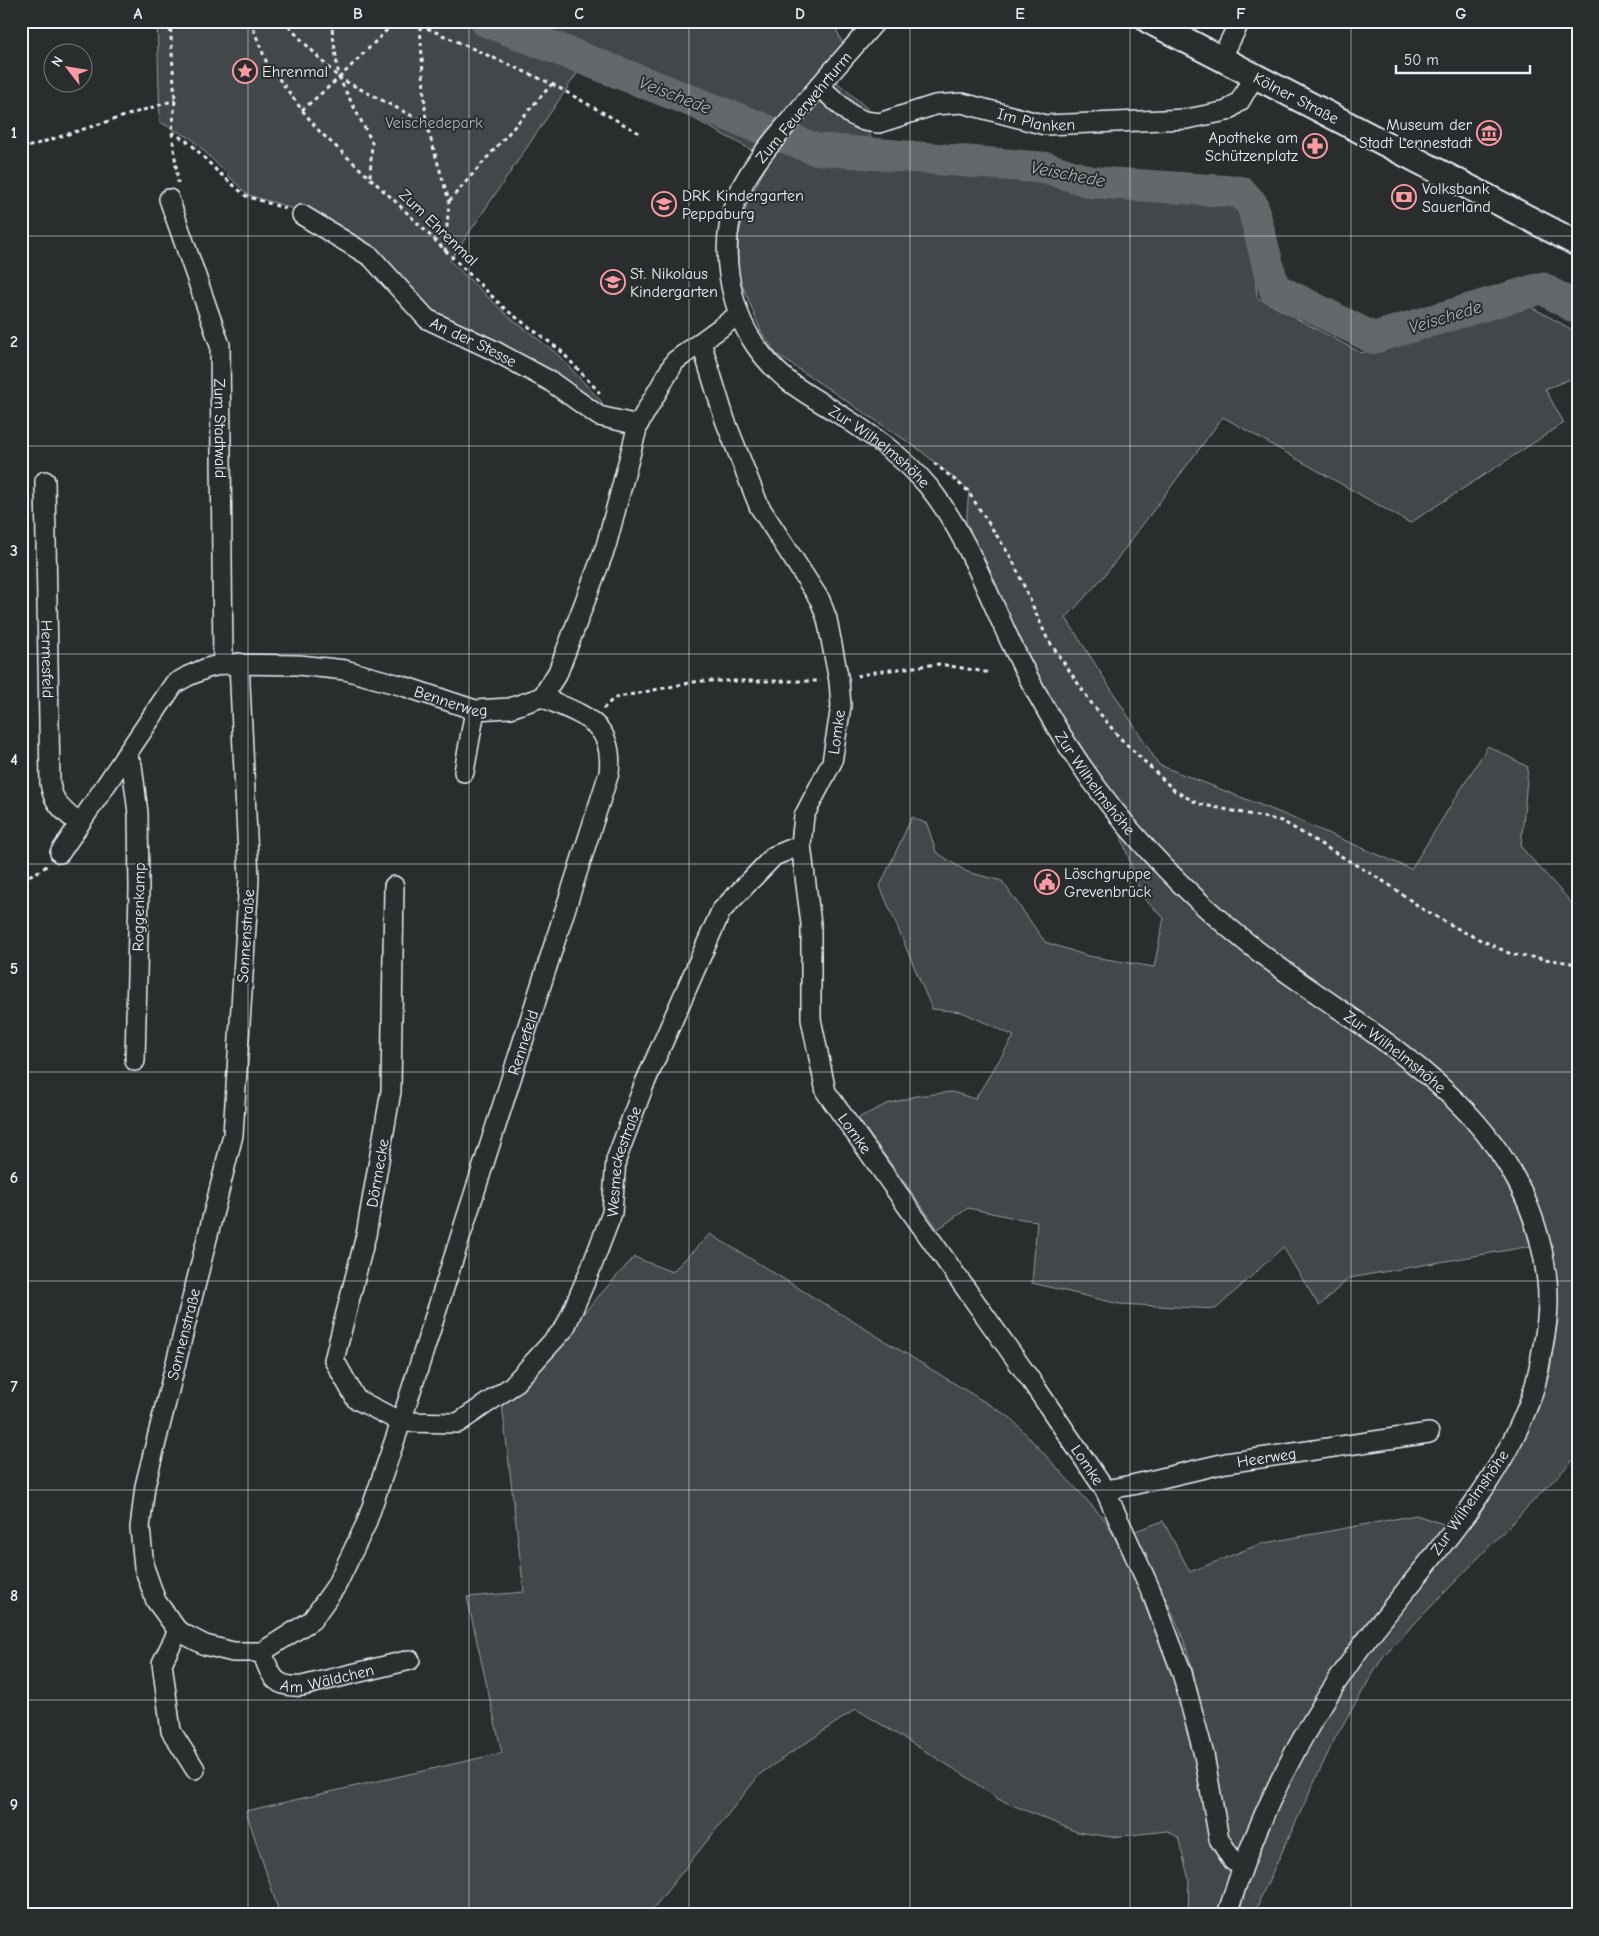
<svg xmlns="http://www.w3.org/2000/svg" width="1599" height="1936" font-family="'Comic Neue',sans-serif">
<style>
.green{fill:#424648;stroke:#959ca0}
.lines{fill:none;stroke-linecap:round;stroke-linejoin:round}
.river{stroke:#63686b;stroke-width:32}
.minor-casing{stroke:#e8f1f8;stroke-width:22}
.major-casing{stroke:#e8f1f8;stroke-width:28}
.path{stroke:#e8f1f8;stroke-width:3;stroke-dasharray:4 4;stroke-linecap:butt}
.minor{stroke:#2a2d2e;stroke-width:19}
.major{stroke:#2a2d2e;stroke-width:24}
.grid{fill:none;stroke:#e8f1f8;stroke-width:1;stroke-opacity:0.55}
.labels{text-anchor:middle;stroke-width:4;stroke-linejoin:round;paint-order:stroke}
.poi-label{font-size:16px;fill:#e8f1f8;stroke:#2a2d2e;text-anchor:start}
.street-label{font-size:16px;fill:#e8f1f8;stroke:#2a2d2e}
.park-label{font-size:16px;fill:#aeb5ba;stroke:#2a2d2e}
.water-label{font-size:18px;font-style:italic;fill:#acb3b9;stroke:#2a2d2e}
.neatline{fill:none;stroke:#e8f1f8;stroke-width:2}
.grid-label{font-size:16px;text-anchor:middle;font-weight:bold;fill:#e8f1f8}
</style>
<rect width="100%" height="100%" fill="#2a2d2e"/>
<filter id="ink" filterUnits="userSpaceOnUse"><feTurbulence type="fractalNoise" baseFrequency=".02" numOctaves="2"/><feDisplacementMap in="SourceGraphic" scale="10" xChannelSelector="R" yChannelSelector="G"/><feConvolveMatrix kernelMatrix="1 2 1 2 8 2 1 2 1" color-interpolation-filters="sRGB"/></filter>
<g filter="url(#ink)">
<!-- green -->
<g class="green">
<path d="M157,21H833L843,45L823,70L869,110L871,161L1248,186L1257,297L1361,353L1524,303L1578,333V376L1545,389L1564,423L1410,523L1223,417L1105,575L1066,618L1159,765L1281,813L1411,869L1488,746L1528,767L1521,847L1578,910V1455L1384,1655L1335,1738L1260,1899L1255,1915H1188L1189,1880L1178,1837L1167,1831L1112,1837L1077,1832L998,1799L964,1775L856,1709L760,1774L648,1915H280L246,1811L502,1753L467,1597L524,1592L502,1404L634,1257L672,1272L710,1234L1011,1418L1106,1521L1142,1590L1209,1751C1201,1710 1195,1667 1179,1628C1165,1595 1148,1564 1130,1533L1163,1521L1190,1572L1260,1544L1416,1515L1464,1531L1478,1517L1506,1472L1531,1421L1549,1376L1558,1320L1556,1275L1550,1243L1528,1184L1496,1132L1224,914L1166,858L1116,800L1088,762L1056,709L1022,647L966,524L969,490L917,448L776,354L761,331L738,274V236L748,201L770,160L586,60L450,261L508,316L556,353L601,401L604,411L431,316L309,215L279,204L248,195L192,139L160,122Z"/>
<polygon points="912,817 927,824 936,852 967,872 1002,881 1045,942 1088,956 1154,967 1164,918 1142,897 1120,833 1165,883 1208,923 1254,961 1325,1008 1433,1089 1462,1118 1497,1166 1519,1209 1531,1246 1349,1278 1319,1306 1283,1247 1216,1309 1119,1304 1032,1283 1037,1221 1015,1218 968,1208 938,1229 858,1118 887,1104 916,1096 952,1092 975,1099 1014,1036 962,1012 932,1009 880,886"/>
</g>
<g class="lines">
<!-- river -->
<polyline class="river" points="486,21 815,149 1047,168 1091,182 1241,192 1252,204 1274,288 1373,338 1542,288 1578,309"/>
<defs>
<g id="minor">
<path id="s1" d="M876,21C845,57 813,92 783,129C765,150 748,171 737,197C724,231 725,268 735,302C743,332 763,360 787,380C802,392 820,402 836,412C869,433 903,456 928,486C966,533 986,590 1011,643C1047,718 1091,788 1148,850C1190,896 1239,939 1290,975C1404,1055 1531,1127 1547,1281C1550,1305 1547,1327 1542,1351C1539,1371 1535,1390 1527,1408C1492,1498 1415,1574 1358,1651C1301,1731 1255,1821 1227,1915"/>
<polyline points="1221,59 1240,21"/>
<path id="s2" d="M819,86L850,114L864,121L879,123L935,105L962,103L1045,125L1187,119L1227,111L1240,101L1254,77"/>
<path id="s3" d="M169,199L220,345L223,664"/>
<path id="s4" d="M302,215L371,257L427,319L491,349L550,381L599,416L638,425"/>
<path id="s5" d="M701,342L725,420L759,506L820,600L827,619L839,681L841,706L832,762L804,816L801,845L811,924V1019L826,1092L1032,1382L1105,1490L1151,1591L1182,1673L1204,1755L1219,1839L1233,1861L1241,1866"/>
<path id="s6" d="M45,481L50,783C53,804 64,811 79,824"/>
<path id="s7" d="M239,663L249,879L233,1135L145,1486L140,1528L144,1567L156,1601L178,1631L205,1645L233,1652H262L312,1620L336,1586L366,1524L401,1422L609,773C615,721 581,715 542,697"/>
<polyline points="125,756 132,765 138,813 139,889 135,1061"/>
<polyline points="464,772 475,710"/>
<path id="s8" d="M60,853L174,684L188,676L207,668L223,664L299,665L345,670L403,686L475,710L510,708L542,697L558,672L606,546L638,425L675,361L738,315"/>
<path id="s9" d="M394,886L391,1091L366,1235L334,1360L356,1399L401,1422L458,1423L512,1386L565,1328L591,1268L612,1213L616,1160L644,1085L721,911L774,856L801,845"/>
<path id="s10" d="M1105,1490L1132,1485L1226,1463L1429,1433"/>
<polyline points="178,1631 162,1663 171,1731 195,1769"/>
<path id="s11" d="M262,1652C271,1676 274,1688 302,1686L410,1660"/>
</g>
<g id="major">
<path id="s12" d="M1149,21L1578,244"/>
</g>
</defs>
<!-- minor casing -->
<use href="#minor" class="minor-casing"/>
<!-- major casing -->
<use href="#major" class="major-casing"/>
<!-- path -->
<g class="path">
<polyline points="170,21 175,100 172,132 178,183"/>
<polyline points="252,21 253,28 266,61 302,110 320,132 396,202 505,309 560,350 600,393"/>
<polyline points="283,21 339,78 396,21"/>
<polyline points="331,21 339,78 372,142 370,177"/>
<polyline points="420,25 552,84 449,201"/>
<polyline points="552,84 641,134"/>
<polyline points="302,110 339,78 426,123 420,25 412,21"/>
<polyline points="426,123 449,201 445,251"/>
<polyline points="172,132 191,144 217,171 246,196 287,209"/>
<polyline points="21,149 175,100"/>
<polyline points="934,463 967,490 1012,559 1047,638 1092,704 1119,737 1175,791 1199,804 1282,821 1388,884 1424,910 1466,933 1511,954 1578,964"/>
<polyline points="857,676 875,672 939,664 991,673"/>
<polyline points="603,709 614,698 699,681 821,681"/>
<path d="M21,876C31,877 40,871 48,865"/>
</g>
<!-- minor -->
<use href="#minor" class="minor"/>
<!-- major -->
<use href="#major" class="major"/>
</g>
</g>
<!-- grid -->
<path class="grid" d="M248,21V1915M469,21V1915M689,21V1915M910,21V1915M1130,21V1915M1351,21V1915M21,236H1578M21,446H1578M21,654H1578M21,864H1578M21,1072H1578M21,1281H1578M21,1490H1578M21,1700H1578"/>
<!-- icons -->
<defs>
<symbol id="sight-ring" viewBox="-11 -11 22 22"><circle r="9.5" fill="#2a2d2e" stroke="#ff9aa2" stroke-width="1.5"/><path d="M0-6L1.8-2.2L6-1.7L2.9 1.2L3.7 5.4L0 3.3L-3.7 5.4L-2.9 1.2L-6-1.7L-1.8-2.2Z" fill="#ff9aa2"/></symbol>
<symbol id="museum-ring" viewBox="-11 -11 22 22"><circle r="9.5" fill="#2a2d2e" stroke="#ff9aa2" stroke-width="1.5"/><path d="M0-6L6-3V-2H-6V-3ZM-5-1h2V3h-2ZM-1-1h2V3h-2ZM3-1h2V3H3ZM-6 4H6V6H-6Z" fill="#ff9aa2"/></symbol>
<symbol id="pharmacy-ring" viewBox="-11 -11 22 22"><circle r="9.5" fill="#2a2d2e" stroke="#ff9aa2" stroke-width="1.5"/><path d="M-2-6h4v4h4v4h-4v4h-4v-4h-4v-4h4Z" fill="#ff9aa2"/></symbol>
<symbol id="bank-ring" viewBox="-11 -11 22 22"><circle r="9.5" fill="#2a2d2e" stroke="#ff9aa2" stroke-width="1.5"/><path d="M-6-4H6V4H-6ZM0-2.3a2.3 2.3 0 1 0 0 4.6a2.3 2.3 0 1 0 0-4.6Z" fill="#ff9aa2"/></symbol>
<symbol id="school-ring" viewBox="-11 -11 22 22"><circle r="9.5" fill="#2a2d2e" stroke="#ff9aa2" stroke-width="1.5"/><path d="M0-5L7-2L0 1L-7-2ZM-4 1L0 2.5L4 1V4Q0 6-4 4Z" fill="#ff9aa2"/></symbol>
<symbol id="civic-ring" viewBox="-11 -11 22 22"><circle r="9.5" fill="#2a2d2e" stroke="#ff9aa2" stroke-width="1.5"/><path d="M-.6-6.5H3V-4.5H.6V-3L4-1V1h2V6H-6V1h2V-1L-.6-3ZM-1.2 2.5V6h2.4V2.5Z" fill="#ff9aa2"/></symbol>
</defs>
<g fill-rule="evenodd">
<use href="#sight-ring" x="231" y="57" width="28" height="28"/>
<use href="#museum-ring" x="1475" y="119" width="28" height="28"/>
<use href="#pharmacy-ring" x="1301" y="132" width="28" height="28"/>
<use href="#bank-ring" x="1390" y="183" width="28" height="28"/>
<use href="#school-ring" x="650" y="190" width="28" height="28"/>
<use href="#school-ring" x="599" y="268" width="28" height="28"/>
<use href="#civic-ring" x="1033" y="868" width="28" height="28"/>
</g>
<g class="labels">
<!-- poi labels -->
<g class="poi-label">
<text x="262" y="77">Ehrenmal</text>
<text x="1472" y="130" text-anchor="end">Museum der<tspan x="1472" dy="18">Stadt Lennestadt</tspan></text>
<text x="1298" y="143" text-anchor="end">Apotheke am<tspan x="1298" dy="18">Schützenplatz</tspan></text>
<text x="1422" y="194">Volksbank<tspan x="1422" dy="18">Sauerland</tspan></text>
<text x="682" y="201">DRK Kindergarten<tspan x="682" dy="18">Peppaburg</tspan></text>
<text x="630" y="279">St. Nikolaus<tspan x="630" dy="18">Kindergarten</tspan></text>
<text x="1064" y="879">Löschgruppe<tspan x="1064" dy="18">Grevenbrück</tspan></text>
</g>
<!-- street labels -->
<g class="street-label">
<text dy="6" stroke="none"><textPath href="#s12" startOffset="166">Kölner Straße</textPath></text>
<text transform="translate(803 107) rotate(-50)" y="6">Zum Feuerwehrturm</text>
<text dy="6" stroke="none"><textPath href="#s2" startOffset="235">Im Planken</textPath></text>
<text transform="translate(439 227) rotate(44)" y="6">Zum Ehrenmal</text>
<text dy="6" stroke="none"><textPath href="#s4" startOffset="216">An der Stesse</textPath></text>
<text dy="6" stroke="none"><textPath href="#s3" startOffset="238">Zum Stadtwald</textPath></text>
<text dy="6" stroke="none"><textPath href="#s1" startOffset="541">Zur Wilhelmshöhe</textPath></text>
<text dy="6" stroke="none"><textPath href="#s6" startOffset="178">Hermesfeld</textPath></text>
<text dy="6" stroke="none"><textPath href="#s8" startOffset="490">Bennerweg</textPath></text>
<text transform="translate(836 732) rotate(-82)" y="6">Lomke</text>
<text dy="6" stroke="none"><textPath href="#s1" startOffset="946">Zur Wilhelmshöhe</textPath></text>
<text transform="translate(138 907) rotate(-89)" y="6">Roggenkamp</text>
<text transform="translate(245 936) rotate(-86)" y="6">Sonnenstraße</text>
<text dy="6" stroke="none"><textPath href="#s7" startOffset="1754">Rennefeld</textPath></text>
<text dy="6" stroke="none"><textPath href="#s1" startOffset="1351">Zur Wilhelmshöhe</textPath></text>
<text dy="6" stroke="none"><textPath href="#s5" startOffset="841">Lomke</textPath></text>
<text dy="6" stroke="none"><textPath href="#s9" startOffset="954">Wesmeckestraße</textPath></text>
<text transform="translate(377 1173) rotate(-80)" y="6">Dörmecke</text>
<text transform="translate(183 1334) rotate(-76)" y="6">Sonnenstraße</text>
<text dy="6" stroke="none"><textPath href="#s10" startOffset="165">Heerweg</textPath></text>
<text dy="6" stroke="none"><textPath href="#s5" startOffset="1246">Lomke</textPath></text>
<text transform="translate(1469 1502) rotate(-55)" y="6">Zur Wilhelmshöhe</text>
<text dy="6" stroke="none"><textPath href="#s11" startOffset="85">Am Wäldchen</textPath></text>
</g>
<!-- park labels -->
<g class="park-label">
<text x="434" y="128">Veischedepark</text>
</g>
<!-- water labels -->
<g class="water-label">
<text transform="translate(675 95) rotate(21)" y="6">Veischede</text>
<text transform="translate(1068 174) rotate(11)" y="6">Veischede</text>
<text transform="translate(1445 317) rotate(-17)" y="6">Veischede</text>
</g>
</g>
<!-- margin -->
<rect width="1599" height="1936" fill="none" stroke="#2a2d2e" stroke-width="55"/>
<!-- north arrow -->
<g transform="translate(68 68) rotate(301)"><circle r="24" fill="#2a2d2e" stroke="#767b7f"/>
<path d="M0-4L9 19L0 12L-9 19Z" fill="#ff9aa2"/>
<text y="-8" font-size="14" font-weight="bold" text-anchor="middle" fill="#e8f1f8">N</text>
</g>
<!-- scale -->
<path d="M1396 65v8h134v-8" fill="none" stroke="#e8f1f8" stroke-width="2.5"/>
<text x="1404" y="65" font-size="15" fill="#e8f1f8" stroke="#2a2d2e" stroke-width="4" paint-order="stroke">50 m</text>
<rect x="28" y="28" width="1544" height="1880" class="neatline"/>
<g class="grid-label">
<text x="138" y="19">A</text>
<text x="358" y="19">B</text>
<text x="579" y="19">C</text>
<text x="800" y="19">D</text>
<text x="1020" y="19">E</text>
<text x="1241" y="19">F</text>
<text x="1461" y="19">G</text>
<text x="14" y="138">1</text>
<text x="14" y="347">2</text>
<text x="14" y="556">3</text>
<text x="14" y="765">4</text>
<text x="14" y="974">5</text>
<text x="14" y="1183">6</text>
<text x="14" y="1392">7</text>
<text x="14" y="1601">8</text>
<text x="14" y="1810">9</text>
</g>
</svg>
